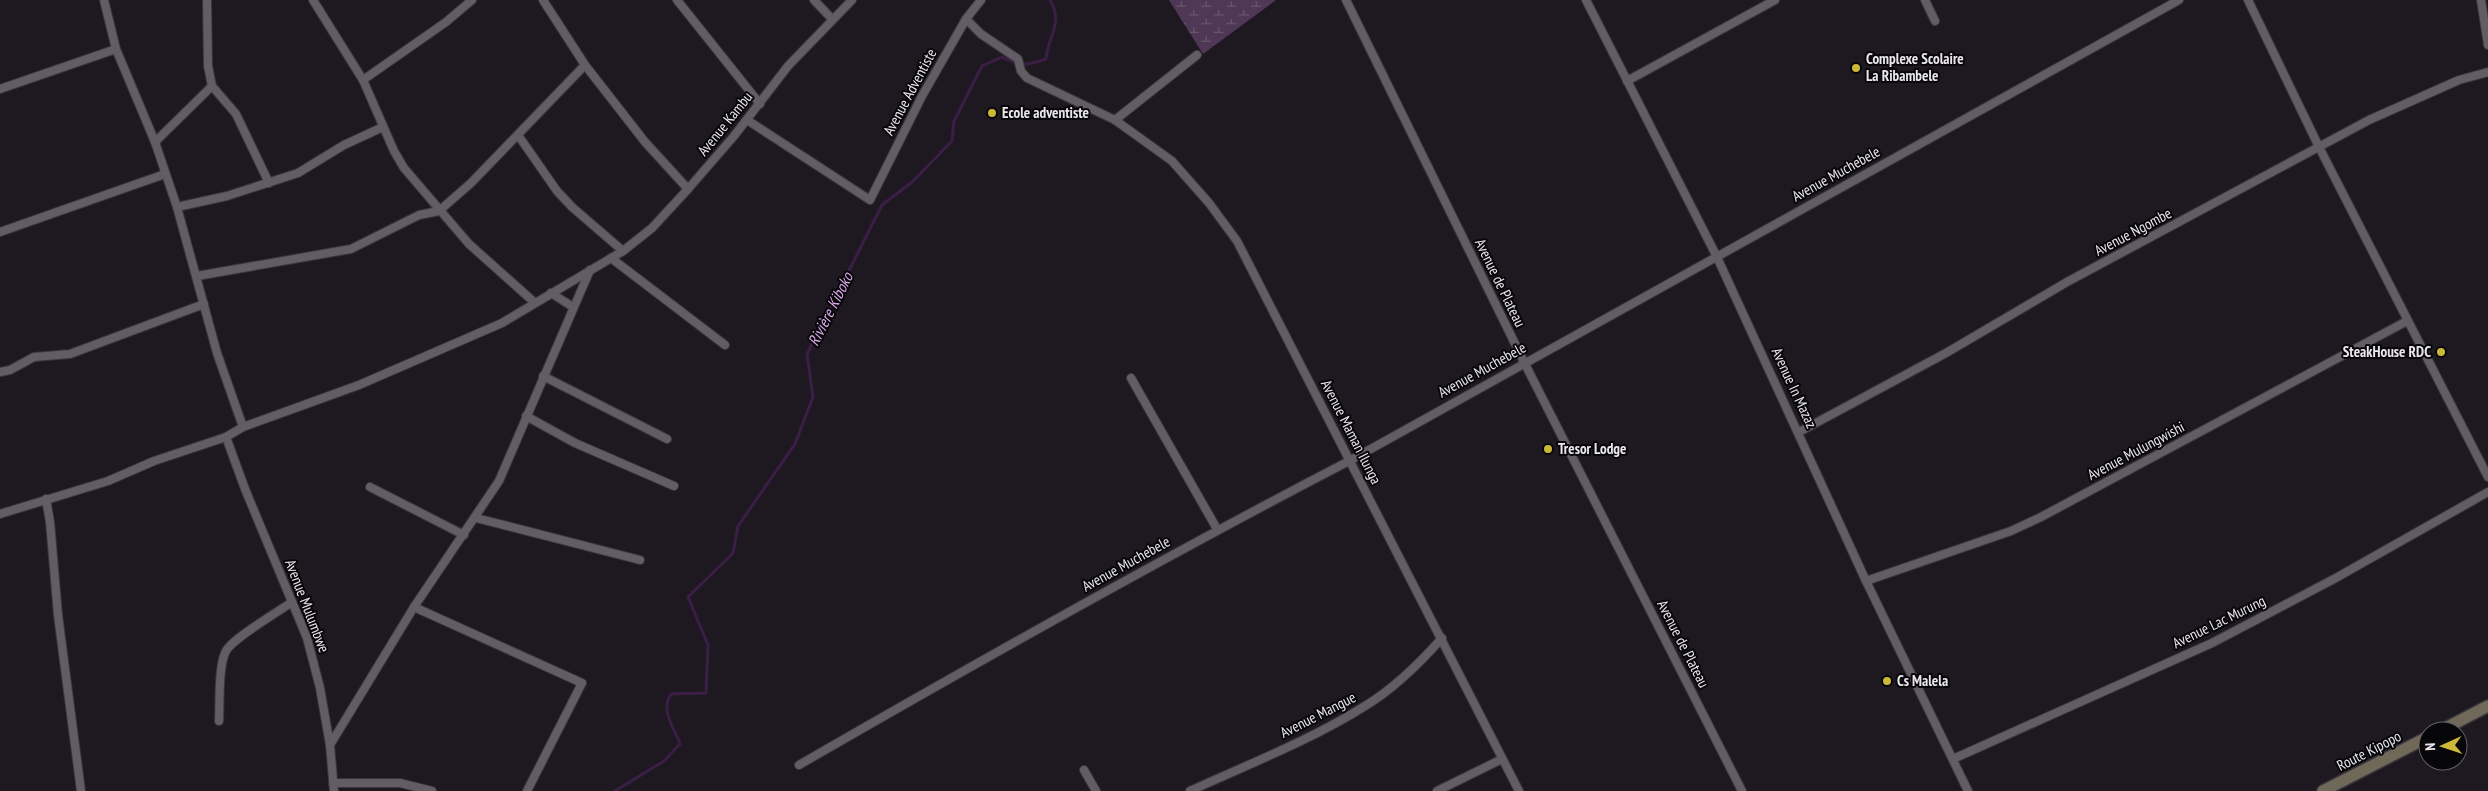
<svg xmlns="http://www.w3.org/2000/svg" width="2488" height="791" font-family="'PT Sans Narrow',sans-serif">
<style>
.wetland{fill:url(#wetland-marsh)}
.lines{fill:none;stroke-linecap:round;stroke-linejoin:round}
.stream{stroke:#3b1e46;stroke-width:3}
.minor-casing{stroke:#3a373c;stroke-width:10}
.secondary-casing{stroke:#3a373c;stroke-width:14}
.minor{stroke:#625c64;stroke-width:8}
.secondary{stroke:#706859;stroke-width:11}
.poi-dot{fill:#cdb938;stroke:#070608;stroke-width:2}
.labels{text-anchor:middle;stroke-width:4;stroke-linejoin:round;paint-order:stroke}
.poi-label{font-size:15px;font-weight:bold;fill:#eae7ec;stroke:#070608;text-anchor:start}
.street-label{font-size:15px;fill:#eae7ec;stroke:#070608}
.water-label{font-size:16px;font-style:italic;fill:#ddacef;stroke:#070608}
</style>
<defs>
<pattern id="wetland-marsh" width="20" height="14" patternUnits="userSpaceOnUse" patternTransform="scale(1.25)"><rect width="20" height="14" fill="#4e3856"/><path d="M1 5h8M5 5V1M11 12h8M15 12V8" fill="none" stroke="#68556e"/></pattern>
</defs>
<rect width="100%" height="100%" fill="#1e1920"/>
<!-- wetland -->
<polygon class="wetland" points="1169,0 1276,0 1203,54"/>
<g class="lines">
<!-- stream -->
<path class="stream" d="M615,791L664,761L680,744C674,727 660,711 671,694L706,693L708,645L688,597L733,553L738,526L795,444L813,397L807,354L882,205L912,182L952,141L954,121L982,66L1002,57C1020,66 1026,66 1046,59C1048,34 1064,25 1050,0"/>
<defs>
<g id="minor">
<polyline points="104,0 116,49 155,142 177,207 217,353 243,427"/>
<polyline points="207,0 208,66 212,86 236,114 269,183"/>
<polyline points="313,0 363,80 394,151 404,168 469,244 534,302"/>
<polyline points="543,0 585,65 645,142 688,189"/>
<polyline points="677,0 760,104"/>
<polyline points="814,0 832,19"/>
<polyline points="1346,0 1524,362 1742,791"/>
<polyline points="1586,0 1716,255 1866,581 1968,791"/>
<polyline points="1925,0 1935,21"/>
<polyline points="2248,0 2319,147 2488,477"/>
<polyline points="2481,0 2488,45"/>
<polyline points="966,19 981,34 1018,59 1021,71 1027,78 1115,120 1172,161 1209,203 1237,241 1519,791"/>
<polyline points="363,80 446,22 472,0"/>
<polyline points="1627,81 1775,0"/>
<polyline points="0,89 116,49"/>
<polyline points="747,120 870,200 922,96 966,19 981,0"/>
<polyline points="1115,120 1197,55"/>
<polyline points="518,135 557,191 572,207 623,251"/>
<polyline points="155,142 212,86"/>
<polyline points="177,207 227,196 298,173 344,145 383,127"/>
<polyline points="0,232 165,174"/>
<polyline points="611,258 725,345"/>
<polyline points="197,276 351,249 419,215 439,211 471,183 585,65"/>
<polyline points="551,293 573,307"/>
<polyline points="0,372 10,370 34,357 70,354 204,304"/>
<polyline points="543,376 667,439"/>
<polyline points="1131,378 1217,529"/>
<polyline points="526,416 575,443 674,486"/>
<polyline points="1799,432 1946,353 2067,282 2369,120 2459,80 2488,72"/>
<polyline points="226,437 245,489 307,638 320,688 330,745 334,791"/>
<polyline points="370,487 464,535"/>
<polyline points="46,499 50,522 58,615 81,791"/>
<polyline points="0,514 108,481 154,461 226,437 243,427 359,385 502,323 623,251 652,228 688,189 734,136 788,66 852,0"/>
<polyline points="476,518 640,560"/>
<polyline points="1866,581 2011,531 2041,517 2407,321"/>
<polyline points="414,607 582,683 527,791"/>
<path d="M219,721C220,703 218,666 226,651C233,638 278,612 292,602"/>
<polyline points="330,745 414,607 499,481 590,270"/>
<polyline points="1953,759 2212,643 2334,579 2488,492"/>
<path d="M799,765C981,660 1164,557 1351,460L2179,0"/>
<polyline points="1084,770 1096,791"/>
<polyline points="333,783 400,783 432,791"/>
<path d="M1190,791C1247,765 1313,739 1365,706C1395,688 1419,664 1442,638"/>
<polyline points="1437,791 1502,759"/>
</g>
<g id="secondary">
<polyline points="2440,731 2488,706"/>
<polyline points="2323,791 2428,737"/>
</g>
</defs>
<!-- minor casing -->
<use href="#minor" class="minor-casing"/>
<!-- secondary casing -->
<use href="#secondary" class="secondary-casing"/>
<!-- minor -->
<use href="#minor" class="minor"/>
<!-- secondary -->
<use href="#secondary" class="secondary"/>
</g>
<!-- markers -->
<g class="poi-dot">
<circle cx="1856" cy="68" r="5"/>
<circle cx="992" cy="113" r="5"/>
<circle cx="2441" cy="352" r="5"/>
<circle cx="1548" cy="449" r="5"/>
<circle cx="1887" cy="681" r="5"/>
</g>
<g class="labels">
<!-- poi labels -->
<g class="poi-label">
<text x="1866" y="64">Complexe Scolaire<tspan x="1866" dy="17">La Ribambele</tspan></text>
<text x="1002" y="118">Ecole adventiste</text>
<text x="2431" y="357" text-anchor="end">SteakHouse RDC</text>
<text x="1558" y="454">Tresor Lodge</text>
<text x="1897" y="686">Cs Malela</text>
</g>
<!-- street labels -->
<g class="street-label">
<text transform="translate(910 92) rotate(-62)" y="5">Avenue Adventiste</text>
<text transform="translate(725 124) rotate(-51)" y="5">Avenue Kambu</text>
<text transform="translate(1836 174) rotate(-29)" y="5">Avenue Muchebele</text>
<text transform="translate(2133 232) rotate(-28)" y="5">Avenue Ngombe</text>
<text transform="translate(1500 283) rotate(64)" y="5">Avenue de Plateau</text>
<text transform="translate(1482 370) rotate(-29)" y="5">Avenue Muchebele</text>
<text transform="translate(1794 388) rotate(65)" y="5">Avenue In Mazaz</text>
<text transform="translate(1351 432) rotate(63)" y="5">Avenue Maman Ilunga</text>
<text transform="translate(2136 451) rotate(-28)" y="5">Avenue Mulungwishi</text>
<text transform="translate(1126 564) rotate(-29)" y="5">Avenue Muchebele</text>
<text transform="translate(307 606) rotate(69)" y="5">Avenue Mulumbwe</text>
<text transform="translate(2219 622) rotate(-26)" y="5">Avenue Lac Murung</text>
<text transform="translate(1683 644) rotate(63)" y="5">Avenue de Plateau</text>
<text transform="translate(1318 715) rotate(-27)" y="5">Avenue Mangue</text>
<text transform="translate(2369 751) rotate(-27)" y="5">Route Kipopo</text>
</g>
<!-- water labels -->
<g class="water-label">
<text transform="translate(830 309) rotate(-63)" y="6">Rivière Kiboko</text>
</g>
</g>
<!-- north arrow -->
<g transform="translate(2443 746) rotate(267)"><circle r="24" fill="#070608" stroke="#626063"/>
<path d="M0-4L9 19L0 12L-9 19Z" fill="#cdb938"/>
<text y="-8" font-size="14" font-weight="bold" text-anchor="middle" fill="#eae7ec">N</text>
</g>
</svg>
